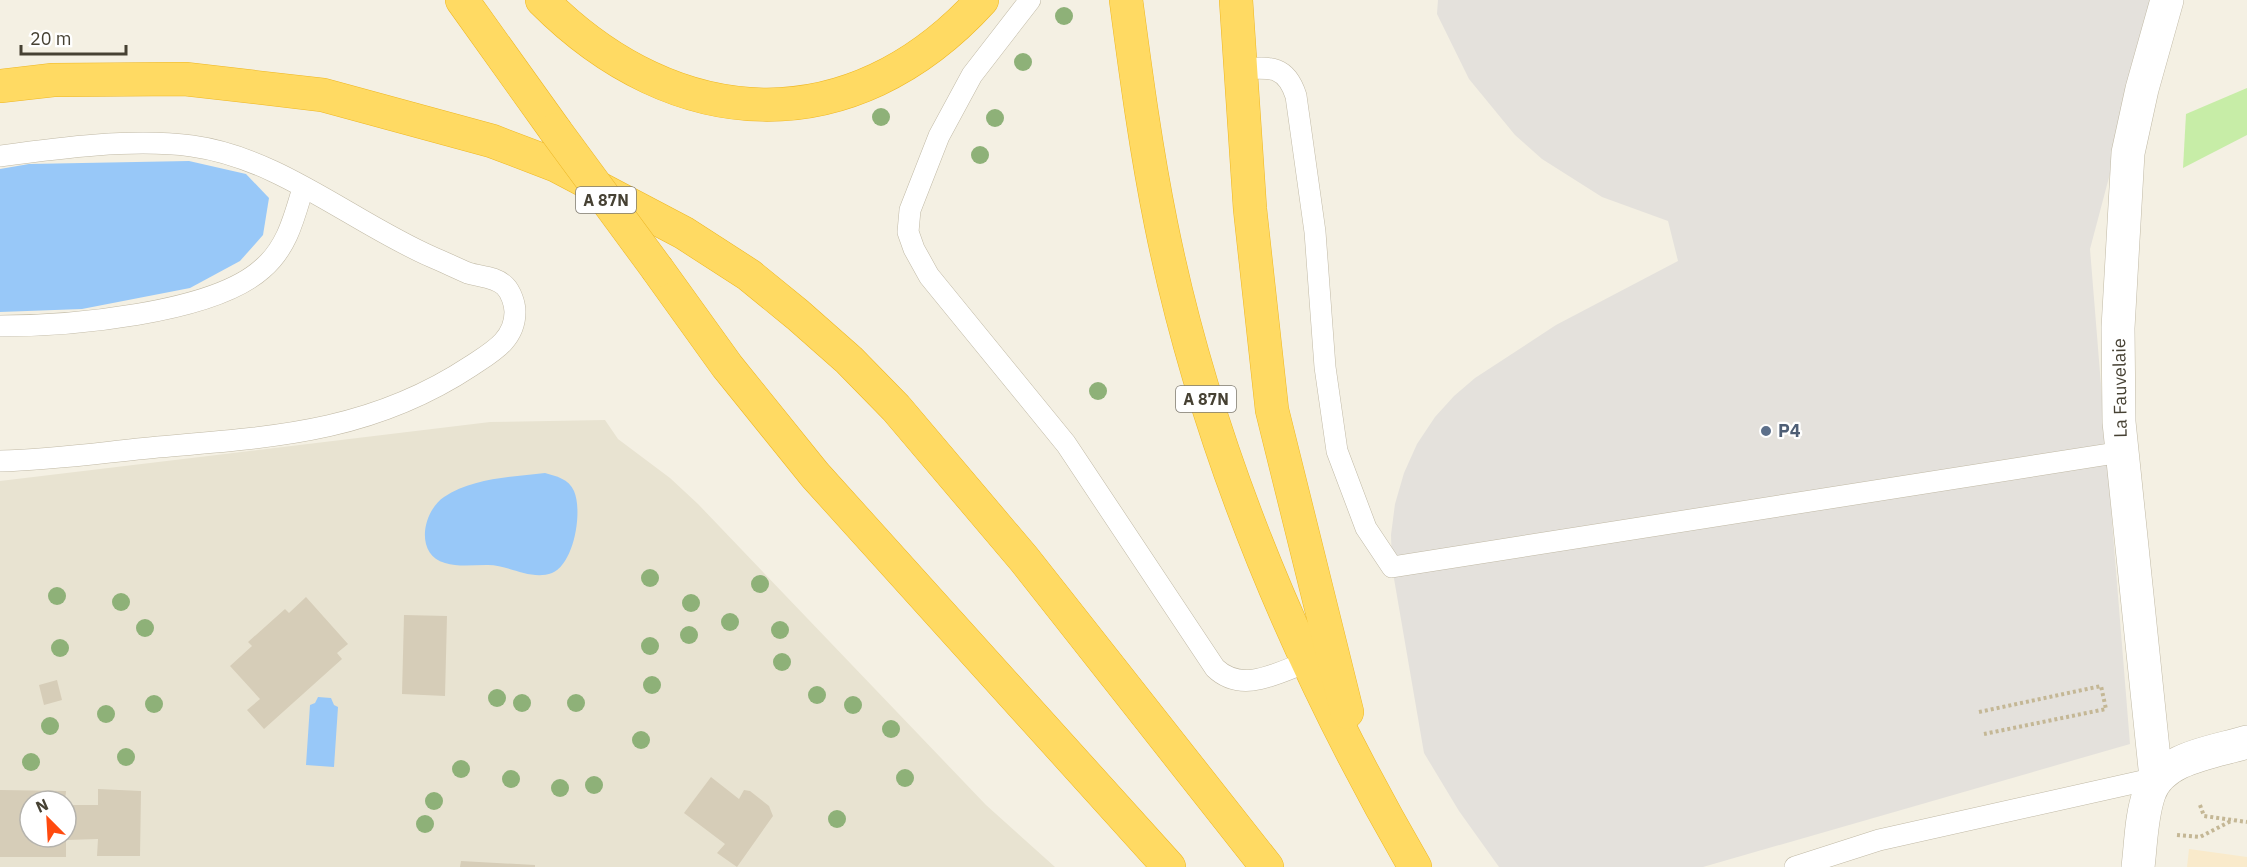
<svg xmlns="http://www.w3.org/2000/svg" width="2247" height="867" font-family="'IBM Plex Sans',sans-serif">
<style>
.residential{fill:#e8e3d1;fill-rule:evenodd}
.commercial{fill:#f9eacb}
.green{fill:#c7eda7}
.parking{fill:#e4e1dc}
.water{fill:#98c8f8}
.building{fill:#d6cdb8}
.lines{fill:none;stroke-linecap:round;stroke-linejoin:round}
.lane-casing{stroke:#c0b9a5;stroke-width:22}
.street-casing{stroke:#c0b9a5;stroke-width:34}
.highway-casing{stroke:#eeb723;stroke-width:34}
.path{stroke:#c4b795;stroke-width:4;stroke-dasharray:3 3;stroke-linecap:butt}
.lane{stroke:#fff;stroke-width:21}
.street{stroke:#fff;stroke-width:33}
.highway{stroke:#ffda63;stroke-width:33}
.highway-bridge-casing{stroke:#eeb723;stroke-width:34;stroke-linecap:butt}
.highway-bridge{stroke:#ffda63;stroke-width:33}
.tree{fill:#8eb178}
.service-dot{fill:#5c6f8a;stroke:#fff;stroke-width:2}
.labels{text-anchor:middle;stroke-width:4.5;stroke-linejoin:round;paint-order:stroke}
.shield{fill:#fff;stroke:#7e7a70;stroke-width:1.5}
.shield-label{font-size:16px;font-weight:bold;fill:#464133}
.street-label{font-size:18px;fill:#464133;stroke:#fff}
.service-label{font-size:18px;font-weight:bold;fill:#4e5e75;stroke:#fff;text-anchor:start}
</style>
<rect width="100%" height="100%" fill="#f4f0e3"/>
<!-- residential -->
<path class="residential" d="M605,420L618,439L670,478L698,504L986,805L1055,867H0V481L490,422ZM30,801H66V837H30Z"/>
<!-- commercial -->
<polygon class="commercial" points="2189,849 2247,857 2247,867 2187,867"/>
<!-- green -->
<polygon class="green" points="2247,88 2247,135 2183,168 2186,114"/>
<!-- parking -->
<polygon class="parking" points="1438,0 2156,0 2090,249 2130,744 1703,867 1499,867 1459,811 1424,753 1392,567 1391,535 1395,504 1404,473 1417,444 1435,417 1454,396 1475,378 1556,325 1678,261 1668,221 1602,197 1542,159 1515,135 1469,79 1437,14"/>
<!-- water -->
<g class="water">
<polygon points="189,161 246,174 269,198 263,235 240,261 190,288 82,309 0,312 0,169 29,164"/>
<path d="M545,473C556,476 569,479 574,491C583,512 574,564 552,573C530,581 508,564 486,565C472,565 458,567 445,563C414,554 423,511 444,497C473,478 511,477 545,473Z"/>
<polygon points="318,697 331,698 334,705 338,707 334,767 306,765 310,705 315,703"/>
</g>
<!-- building -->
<g class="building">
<polygon points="306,597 348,644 337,653 342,659 264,729 247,710 260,699 230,666 252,646 248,642 285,609 289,613"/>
<polygon points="404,615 447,616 445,696 402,694"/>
<polygon points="57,680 62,700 44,705 39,685"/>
<polygon points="711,777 739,799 744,790 750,791 769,806 773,816 737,867 717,853 725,844 684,813"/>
<polygon points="98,789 141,791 140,856 97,856 98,839 66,840 66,857 0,857 0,790 66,791 65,801 30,801 30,837 66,837 66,805 98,805"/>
<polygon points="461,861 535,865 535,867 460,867"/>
</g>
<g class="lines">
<defs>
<g id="lane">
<path d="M1030,0L972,75L939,136L910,210L908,232L914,249L929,276L1066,444L1215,668C1242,694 1277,673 1307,662"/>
<path d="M1241,69C1270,67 1286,65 1296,96L1315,232L1325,367L1337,451L1366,528L1392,567L2122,452"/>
<path d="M0,156C59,148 132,138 192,146C280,158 352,222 432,257C444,262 456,268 468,273C480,277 495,276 505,286C511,292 515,304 515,312C515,340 492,352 471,366C371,432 274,437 158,447C105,452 53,460 0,461"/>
<path d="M0,326C67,326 212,314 262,269C287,248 294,218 303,188"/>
<polyline points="1795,867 1879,840 2156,778"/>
</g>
<g id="street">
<polyline points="2156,778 2119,422 2118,328 2128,153 2142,89 2167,0"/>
<path d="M2138,867C2141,843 2141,817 2149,794C2161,757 2215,752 2247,742"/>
</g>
<g id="highway">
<polyline points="462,0 555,130"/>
<path d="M542,0C676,135 851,144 982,0"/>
<path d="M1126,0C1136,75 1146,150 1161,224C1207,452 1299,667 1415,867"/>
<polyline points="1236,0 1250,209 1272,410 1347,712"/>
<polyline points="0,86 53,80 185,79 323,95 492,141 555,165 684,233 749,275 798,315 849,360 896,408 1024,559 1267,867"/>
<polyline points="658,270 727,366 815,475 1169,867"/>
</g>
</defs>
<!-- lane casing -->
<use href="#lane" class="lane-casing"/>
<!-- street casing -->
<use href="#street" class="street-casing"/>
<!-- highway casing -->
<use href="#highway" class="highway-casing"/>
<!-- path -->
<g class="path">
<polyline points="1979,712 2101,686 2106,709 1984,734"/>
<polyline points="2200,805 2204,816 2247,822"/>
<polyline points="2177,835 2200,837 2233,820"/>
</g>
<!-- lane -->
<use href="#lane" class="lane"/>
<!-- street -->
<use href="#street" class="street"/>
<!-- highway -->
<use href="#highway" class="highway"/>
<defs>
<polyline id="highway-bridge" points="555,130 658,270"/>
</defs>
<!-- highway-bridge casing -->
<use href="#highway-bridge" class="highway-bridge-casing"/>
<!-- highway-bridge -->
<use href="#highway-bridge" class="highway-bridge"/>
</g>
<!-- trees -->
<g class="tree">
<circle cx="1064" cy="16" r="9"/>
<circle cx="1023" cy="62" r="9"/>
<circle cx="881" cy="117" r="9"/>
<circle cx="995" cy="118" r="9"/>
<circle cx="980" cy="155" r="9"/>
<circle cx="1098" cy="391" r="9"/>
<circle cx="650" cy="578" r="9"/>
<circle cx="760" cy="584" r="9"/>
<circle cx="57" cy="596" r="9"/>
<circle cx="121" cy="602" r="9"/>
<circle cx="691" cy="603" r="9"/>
<circle cx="730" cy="622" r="9"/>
<circle cx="145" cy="628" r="9"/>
<circle cx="780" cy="630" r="9"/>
<circle cx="689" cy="635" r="9"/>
<circle cx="650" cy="646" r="9"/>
<circle cx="60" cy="648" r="9"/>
<circle cx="782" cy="662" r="9"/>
<circle cx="652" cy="685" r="9"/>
<circle cx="817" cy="695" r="9"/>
<circle cx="497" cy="698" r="9"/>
<circle cx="522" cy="703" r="9"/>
<circle cx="576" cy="703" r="9"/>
<circle cx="154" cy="704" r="9"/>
<circle cx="853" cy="705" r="9"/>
<circle cx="106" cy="714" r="9"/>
<circle cx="50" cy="726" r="9"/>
<circle cx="891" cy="729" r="9"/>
<circle cx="641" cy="740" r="9"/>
<circle cx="126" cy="757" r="9"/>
<circle cx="31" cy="762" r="9"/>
<circle cx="461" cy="769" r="9"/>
<circle cx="905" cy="778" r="9"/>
<circle cx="511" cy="779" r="9"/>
<circle cx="594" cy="785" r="9"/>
<circle cx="560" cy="788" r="9"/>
<circle cx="434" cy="801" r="9"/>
<circle cx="837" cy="819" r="9"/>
<circle cx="425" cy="824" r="9"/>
</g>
<!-- markers -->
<circle class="service-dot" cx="1766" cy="431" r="6"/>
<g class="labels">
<!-- shield labels -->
<g class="shield">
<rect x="576" y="187" width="60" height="26" rx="4.5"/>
<rect x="1176" y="386" width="60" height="26" rx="4.5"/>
</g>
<g class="shield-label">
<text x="606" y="206">A 87N</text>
<text x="1206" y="405">A 87N</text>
</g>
<!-- street labels -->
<g class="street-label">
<text transform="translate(2120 388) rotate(-91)" y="6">La Fauvelaie</text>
</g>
<!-- service labels -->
<g class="service-label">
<text x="1778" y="437">P4</text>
</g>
</g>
<!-- north arrow -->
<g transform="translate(48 819) rotate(336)"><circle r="28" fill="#ffffff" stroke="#b5b3ad" stroke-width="1.5"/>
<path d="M0-4.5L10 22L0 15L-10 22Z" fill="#ff4a0f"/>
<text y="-9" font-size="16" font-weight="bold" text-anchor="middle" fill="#464133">N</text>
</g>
<!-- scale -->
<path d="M21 45v9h105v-9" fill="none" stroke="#464133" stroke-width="3"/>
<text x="30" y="45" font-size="18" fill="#464133" stroke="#ffffff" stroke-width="4.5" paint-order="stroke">20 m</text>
</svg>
